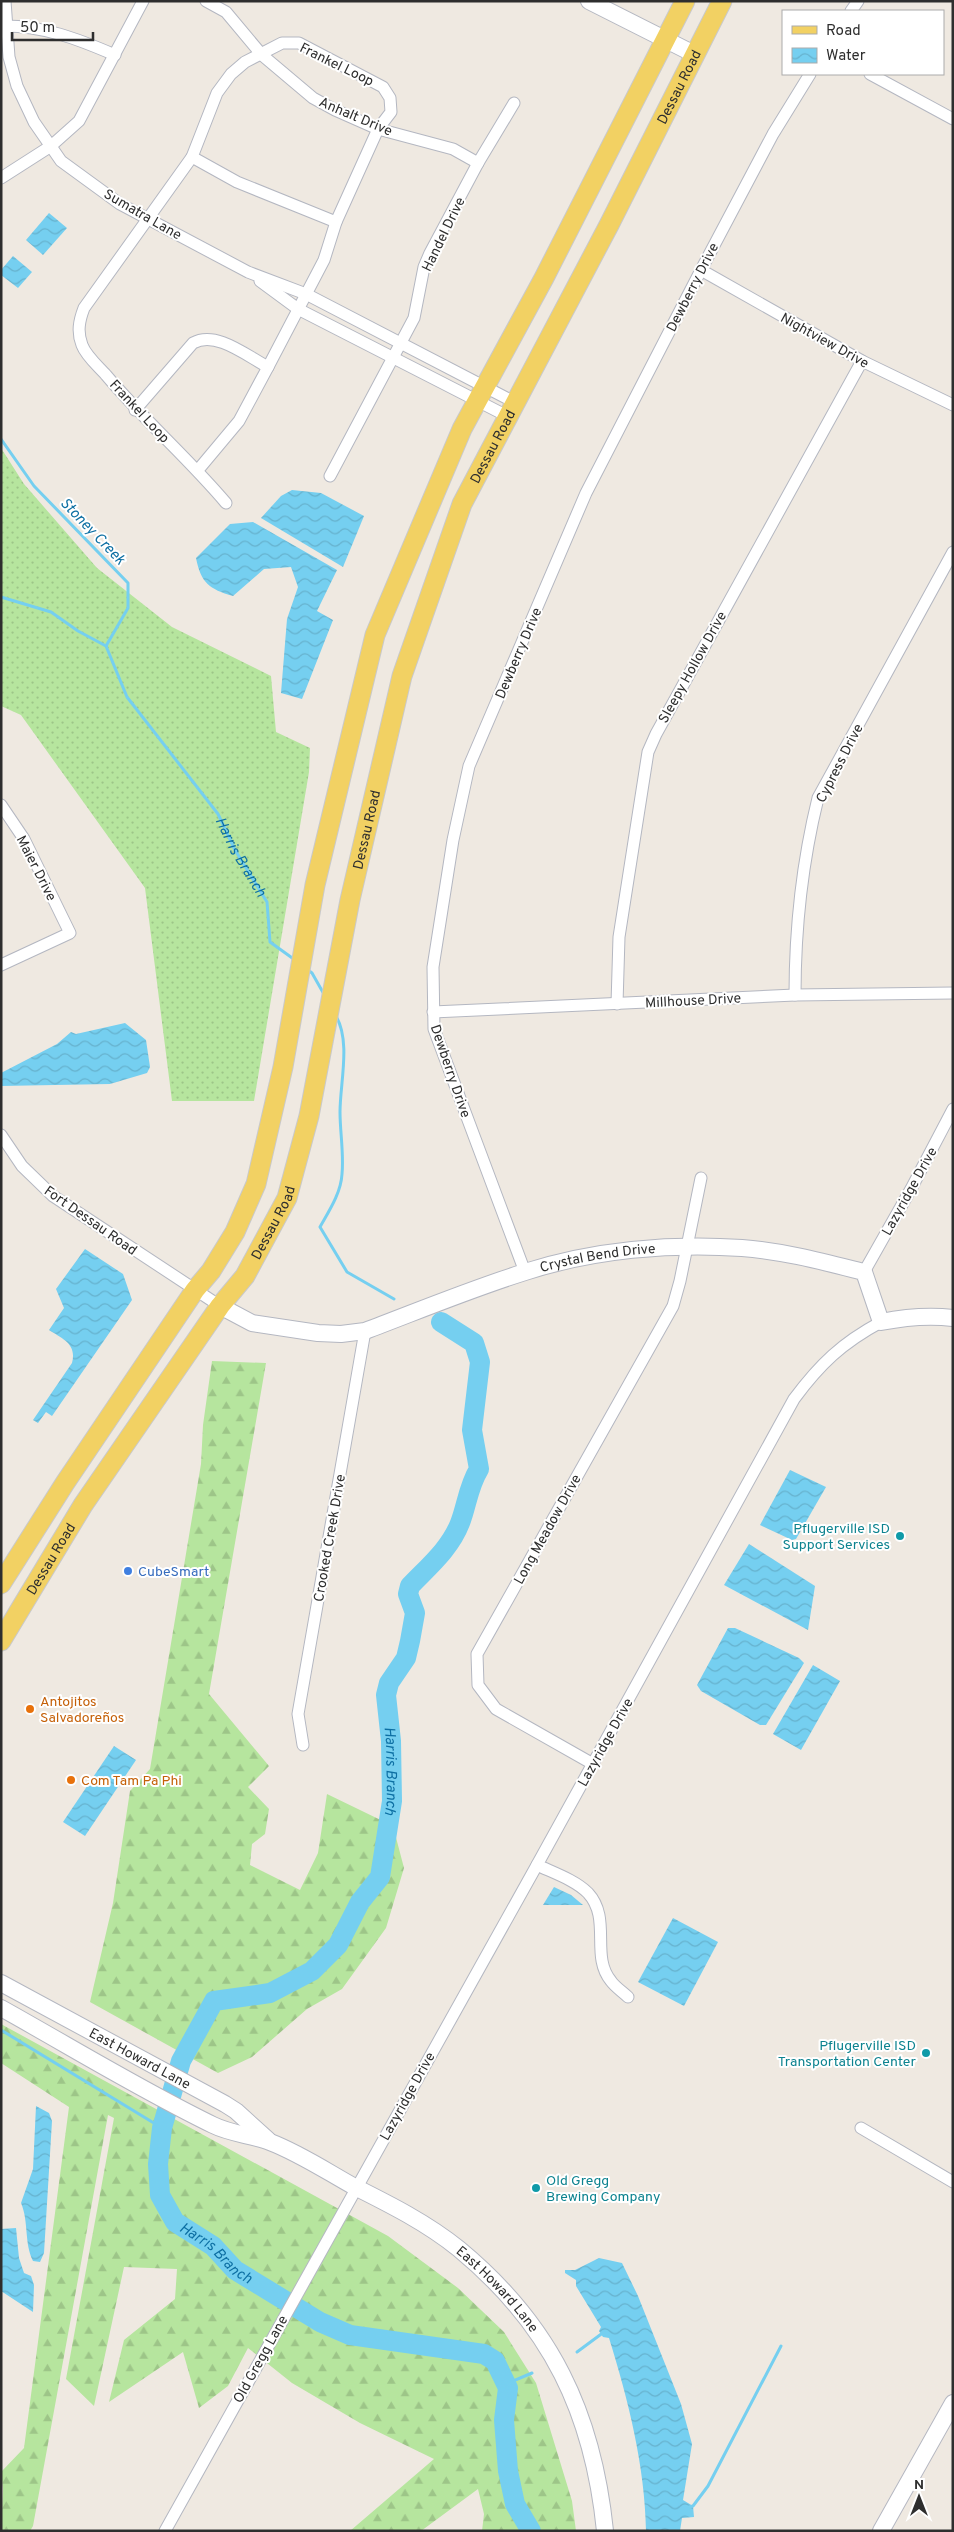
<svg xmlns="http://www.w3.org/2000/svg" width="954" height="2532" font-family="Overpass,sans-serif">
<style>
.grass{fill:url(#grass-dots)}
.forest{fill:url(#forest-firs)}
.water{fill:url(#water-waves)}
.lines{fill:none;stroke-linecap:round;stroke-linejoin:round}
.stream{stroke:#75cff0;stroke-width:3}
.river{stroke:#75cff0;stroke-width:20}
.street-casing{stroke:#b4b7c1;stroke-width:13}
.secondary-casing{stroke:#b4b7c1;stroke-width:18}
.primary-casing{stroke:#c9c9c9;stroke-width:21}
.street{stroke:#fff;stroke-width:11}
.secondary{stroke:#fff;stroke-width:16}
.primary{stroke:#f2d163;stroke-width:19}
.culture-dot{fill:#0f9aa8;stroke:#fff;stroke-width:2}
.shop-dot{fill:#3f7fe0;stroke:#fff;stroke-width:2}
.food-dot{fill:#e8710a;stroke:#fff;stroke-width:2}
.labels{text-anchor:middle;stroke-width:4;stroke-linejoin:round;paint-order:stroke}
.street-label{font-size:14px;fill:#2e2e2e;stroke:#fff}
.culture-label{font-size:14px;fill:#0d838f;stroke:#fff;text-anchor:end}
.shop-label{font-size:14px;fill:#366cbe;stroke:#fff;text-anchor:start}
.food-label{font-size:14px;fill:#c56008;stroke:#fff;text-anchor:start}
.water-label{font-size:15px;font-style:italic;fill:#0d6fa3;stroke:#fff}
</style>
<defs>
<pattern id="grass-dots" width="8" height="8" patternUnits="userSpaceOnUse" patternTransform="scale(1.25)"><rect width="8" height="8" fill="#b6e59e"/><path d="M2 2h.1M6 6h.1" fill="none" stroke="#9dc588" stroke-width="1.8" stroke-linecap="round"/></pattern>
<pattern id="forest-firs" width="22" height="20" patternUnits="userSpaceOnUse" patternTransform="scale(1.25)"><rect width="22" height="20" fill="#b6e59e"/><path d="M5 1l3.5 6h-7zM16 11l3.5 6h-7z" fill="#9dc588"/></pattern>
<pattern id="water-waves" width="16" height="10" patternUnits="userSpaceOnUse" patternTransform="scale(1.25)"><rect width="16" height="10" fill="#75cff0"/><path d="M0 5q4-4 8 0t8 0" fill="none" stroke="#66b2ce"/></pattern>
</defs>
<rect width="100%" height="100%" fill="#efe9e1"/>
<!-- grass -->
<polygon class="grass" points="1,448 24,484 97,568 172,627 271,676 276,732 310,748 309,772 254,1101 172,1101 145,888 21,715 1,706"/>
<!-- forest -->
<g class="forest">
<polygon points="212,1361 266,1363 209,1694 269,1766 248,1787 269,1809 265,1834 252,1844 250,1865 300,1890 318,1853 327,1794 393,1826 404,1868 386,1928 342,1989 307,2009 252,2057 218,2073 90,2002 113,1903 130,1791 150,1769 201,1464 203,1425"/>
<polygon points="1,2024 388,2236 458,2288 504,2332 536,2383 572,2501 576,2531 482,2531 484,2514 478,2489 421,2531 350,2531 434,2459 360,2423 292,2383 248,2348 228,2386 199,2408 183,2352 109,2402 124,2340 175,2299 177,2269 124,2267 94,2406 66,2379 114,2118 108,2115 33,2526 30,2531 1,2531 3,2489 1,2472 24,2448 69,2107 1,2063"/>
</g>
<!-- water -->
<g class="water">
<polygon points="49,213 67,228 43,255 26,240"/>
<polygon points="13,256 32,272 18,288 1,275 1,270"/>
<polygon points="292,490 321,493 364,516 343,567 261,518 281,496"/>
<path d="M253,522L337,570L317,611L333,620L302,699L281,693L287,619L298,587L291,567L264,569L233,596C209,589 201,583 196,558L230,524Z"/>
<polygon points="125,1023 146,1040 150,1067 147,1073 110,1084 1,1086 1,1073 57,1044 71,1032 76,1034"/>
<path d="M85,1249L123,1274L132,1300L52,1416L46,1412L38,1423L33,1420L72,1363C77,1344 63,1339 49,1330L64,1308L56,1289Z"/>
<polygon points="790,1470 826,1487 796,1539 792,1540 760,1525"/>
<polygon points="749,1544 815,1586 808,1630 724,1585"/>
<polygon points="728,1628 735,1628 799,1658 804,1663 766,1725 760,1725 701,1691 697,1685"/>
<polygon points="813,1665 840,1681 801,1750 773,1734"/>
<polygon points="114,1746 136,1760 85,1836 63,1822"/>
<polygon points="554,1887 571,1895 583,1905 543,1905"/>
<polygon points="673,1918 718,1942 684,2006 638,1982"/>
<path d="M36,2106L49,2113L52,2121L44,2253L40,2262L33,2261C24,2243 29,2222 21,2203L33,2169Z"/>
<polygon points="16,2228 19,2258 24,2273 31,2276 34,2285 33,2312 1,2291 1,2229"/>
<path d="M599,2258L622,2263L638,2296L681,2404L692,2444L683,2500L693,2506L694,2517L682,2518L680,2531H646C645,2466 628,2399 609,2338L603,2337L599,2331L601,2327L576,2286V2280L565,2273V2270H575Z"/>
</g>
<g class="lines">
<!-- stream -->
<g class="stream">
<polyline points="1,439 34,486 128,583 128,608 106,646"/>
<path id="s1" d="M1,597L51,612L78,631L106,646L127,697L218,814L235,850L267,902L270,942L295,960"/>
<polyline points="308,970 312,973 325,996"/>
<path d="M336,1016C351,1042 340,1083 340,1112C340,1132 344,1154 342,1174C341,1193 329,1211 320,1227L347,1272L394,1299"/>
<polyline points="1,2030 162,2128"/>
<polyline points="577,2352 604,2332"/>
<polyline points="506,2384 532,2373"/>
<polyline points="689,2507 693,2506 708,2486 781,2346"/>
</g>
<!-- river -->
<path class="river" id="s2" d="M441,1322L474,1343L480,1362L472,1430L479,1469C468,1487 467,1505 460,1523C450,1549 428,1567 410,1586L408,1594L415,1613L410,1641L406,1658L389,1683L386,1695L391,1741L392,1801L380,1877L360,1902L338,1945L312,1971L270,1993L214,2001L181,2061L162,2128L158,2164L160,2195L175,2222L213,2246L235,2270L320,2322L350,2335L484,2354L495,2361L508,2388L504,2420L508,2471L515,2504L531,2531"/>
<defs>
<g id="street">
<polyline points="5,1 9,57 17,86 34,122 61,161 120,204 248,272 306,294 514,402"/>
<polyline points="206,1 226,12 262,55 313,98 335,110 378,129 453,149 478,163"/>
<polyline points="851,11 858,1"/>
<path d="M1,26C42,25 78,39 115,55"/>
<polyline points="870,74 953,119"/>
<polyline points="192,157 237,182 336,222"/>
<polyline points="1,178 51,146 79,121 143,1"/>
<polyline points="701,270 862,361 953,405"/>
<polyline points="260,281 298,309 507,416"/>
<path d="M135,410L193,343C216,330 247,356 268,367"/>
<path d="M198,470L239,421L268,367L324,260L336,222L378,129L391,112L390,98L383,87L299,43H282L245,62L231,74L217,93L192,157L84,308C79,321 77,332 82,345C86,356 98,366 106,375C144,420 188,458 226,503"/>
<polyline points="330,476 414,318 424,267 430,253 478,163 514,103"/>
<polyline points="1,805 24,839 70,933 1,965"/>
<path d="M795,995C795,928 802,863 818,798L953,552"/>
<polyline points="617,1004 619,937 648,752 656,734 862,361"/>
<polyline points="433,1012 795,995 953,993"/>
<polyline points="1,1135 22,1166 53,1196 220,1306"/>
<polyline points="525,1272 434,1029 433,967 453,840 469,766 586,493 701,270 773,134 810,74"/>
<polyline points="864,1272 911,1189 953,1109"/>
<polyline points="303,1745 298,1714 365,1331"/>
<polyline points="593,1764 496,1709 478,1685 477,1654 673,1306 680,1281 701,1178"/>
<path d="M537,1865C554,1873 575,1880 588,1893C612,1919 590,1956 611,1981C615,1987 623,1992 628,1997"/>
<polyline points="861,2128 953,2182"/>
<path d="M165,2531L537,1865L794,1399C820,1364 842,1343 881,1322"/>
</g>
<g id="secondary">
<polyline points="589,1 694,54"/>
<path id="s3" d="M220,1306L252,1323L318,1333L341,1334L365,1331C418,1311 471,1289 525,1272C593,1250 670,1243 742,1248C783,1251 824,1262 864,1272L881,1322C906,1317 928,1315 953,1318"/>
<path id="s4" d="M1,1983L225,2104L236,2111L268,2140"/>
<path id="s5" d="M1,2008C71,2047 141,2090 213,2125C231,2134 252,2135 270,2142C299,2153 326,2171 353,2186C389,2204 427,2223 459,2249C551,2325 593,2413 605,2531"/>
<polyline points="881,2531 953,2403"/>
</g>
<g id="primary">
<polyline points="1,1584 65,1483 195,1290 211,1271 235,1232 256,1184 283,1067 315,885 375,635 462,429 544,278 685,1"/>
<path id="s6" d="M1,1641L83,1505L220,1306L245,1276L287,1198L309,1116L350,900L402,676L462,504L609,225L722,1"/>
</g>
</defs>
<!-- street casing -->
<use href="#street" class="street-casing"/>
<!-- secondary casing -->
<use href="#secondary" class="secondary-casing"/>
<!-- primary casing -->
<use href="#primary" class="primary-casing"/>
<!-- street -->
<use href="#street" class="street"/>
<!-- secondary -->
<use href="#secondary" class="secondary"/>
<!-- primary -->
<use href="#primary" class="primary"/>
</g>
<!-- markers -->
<g class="culture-dot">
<circle cx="900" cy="1536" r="5"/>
<circle cx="926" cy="2053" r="5"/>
<circle cx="536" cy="2188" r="5"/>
</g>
<circle class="shop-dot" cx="128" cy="1571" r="5"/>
<g class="food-dot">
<circle cx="30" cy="1709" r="5"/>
<circle cx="71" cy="1780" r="5"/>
</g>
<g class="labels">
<!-- street labels -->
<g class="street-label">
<text transform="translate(337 64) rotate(26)" y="5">Frankel Loop</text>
<text dy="5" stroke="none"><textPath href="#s6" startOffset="1715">Dessau Road</textPath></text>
<text transform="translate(356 116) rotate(23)" y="5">Anhalt Drive</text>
<text transform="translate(143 214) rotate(30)" y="5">Sumatra Lane</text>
<text transform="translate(443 234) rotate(-64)" y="5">Handel Drive</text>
<text transform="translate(692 287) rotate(-63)" y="5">Dewberry Drive</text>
<text transform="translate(825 340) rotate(29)" y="5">Nightview Drive</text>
<text transform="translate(140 411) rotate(47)" y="5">Frankel Loop</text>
<text dy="5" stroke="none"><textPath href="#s6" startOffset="1310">Dessau Road</textPath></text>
<text transform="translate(518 653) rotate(-67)" y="5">Dewberry Drive</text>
<text transform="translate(692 667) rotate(-61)" y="5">Sleepy Hollow Drive</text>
<text transform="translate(839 763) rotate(-63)" y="5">Cypress Drive</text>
<text dy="5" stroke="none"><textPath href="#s6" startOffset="905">Dessau Road</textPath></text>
<text transform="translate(37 868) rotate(63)" y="5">Maier Drive</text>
<text transform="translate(693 1000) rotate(-3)" y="5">Millhouse Drive</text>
<text transform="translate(451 1071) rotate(71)" y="5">Dewberry Drive</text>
<text transform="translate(909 1191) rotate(-61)" y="5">Lazyridge Drive</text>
<text transform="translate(91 1220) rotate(35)" y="5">Fort Dessau Road</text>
<text dy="5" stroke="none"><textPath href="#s6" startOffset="500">Dessau Road</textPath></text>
<text dy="5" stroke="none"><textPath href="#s3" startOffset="395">Crystal Bend Drive</textPath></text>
<text transform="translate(547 1529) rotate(-61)" y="5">Long Meadow Drive</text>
<text transform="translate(329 1538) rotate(-80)" y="5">Crooked Creek Drive</text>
<text dy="5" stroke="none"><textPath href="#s6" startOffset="96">Dessau Road</textPath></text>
<text transform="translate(605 1742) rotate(-61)" y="5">Lazyridge Drive</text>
<text dy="5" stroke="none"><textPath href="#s4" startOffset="158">East Howard Lane</textPath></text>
<text transform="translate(407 2096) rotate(-61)" y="5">Lazyridge Drive</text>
<text dy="5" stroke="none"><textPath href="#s5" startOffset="575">East Howard Lane</textPath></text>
<text transform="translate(260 2359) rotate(-61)" y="5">Old Gregg Lane</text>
</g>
<!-- culture labels -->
<g class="culture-label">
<text x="890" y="1533">Pflugerville ISD<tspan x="890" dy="16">Support Services</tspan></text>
<text x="916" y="2050">Pflugerville ISD<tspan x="916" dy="16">Transportation Center</tspan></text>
<text x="546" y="2185" text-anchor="start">Old Gregg<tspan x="546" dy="16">Brewing Company</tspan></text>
</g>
<!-- shop labels -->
<g class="shop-label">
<text x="138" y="1576">CubeSmart</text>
</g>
<!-- food labels -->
<g class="food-label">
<text x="40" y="1706">Antojitos<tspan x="40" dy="16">Salvadoreños</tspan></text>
<text x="81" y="1785">Com Tam Pa Phi</text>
</g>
<!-- water labels -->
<g class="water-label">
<text transform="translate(93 531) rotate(46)" y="5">Stoney Creek</text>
<text dy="5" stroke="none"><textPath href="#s1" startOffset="369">Harris Branch</textPath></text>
<text dy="5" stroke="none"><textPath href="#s2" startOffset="499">Harris Branch</textPath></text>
<text dy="5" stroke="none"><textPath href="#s2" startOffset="1115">Harris Branch</textPath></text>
</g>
</g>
<!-- border -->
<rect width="954" height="2532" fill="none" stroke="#2e2e2e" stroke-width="5"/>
<!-- legend -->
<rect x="782" y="10" width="162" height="65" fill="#ffffff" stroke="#ababab"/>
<rect x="792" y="26" width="25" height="8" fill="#f2d163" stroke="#ababab"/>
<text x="826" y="35" font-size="15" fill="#2e2e2e">Road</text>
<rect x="792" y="48" width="25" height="15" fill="url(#water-waves)" stroke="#ababab"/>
<text x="826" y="60" font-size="15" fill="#2e2e2e">Water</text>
<!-- north arrow -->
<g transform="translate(919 2497)" stroke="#ffffff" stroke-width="4" paint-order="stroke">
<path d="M0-4L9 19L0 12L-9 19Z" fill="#2e2e2e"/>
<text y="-8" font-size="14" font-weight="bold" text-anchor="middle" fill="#2e2e2e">N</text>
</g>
<!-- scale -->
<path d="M12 32v8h81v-8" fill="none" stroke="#2e2e2e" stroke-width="2.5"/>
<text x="20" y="32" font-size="15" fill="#2e2e2e" stroke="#ffffff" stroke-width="4" paint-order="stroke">50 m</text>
</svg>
